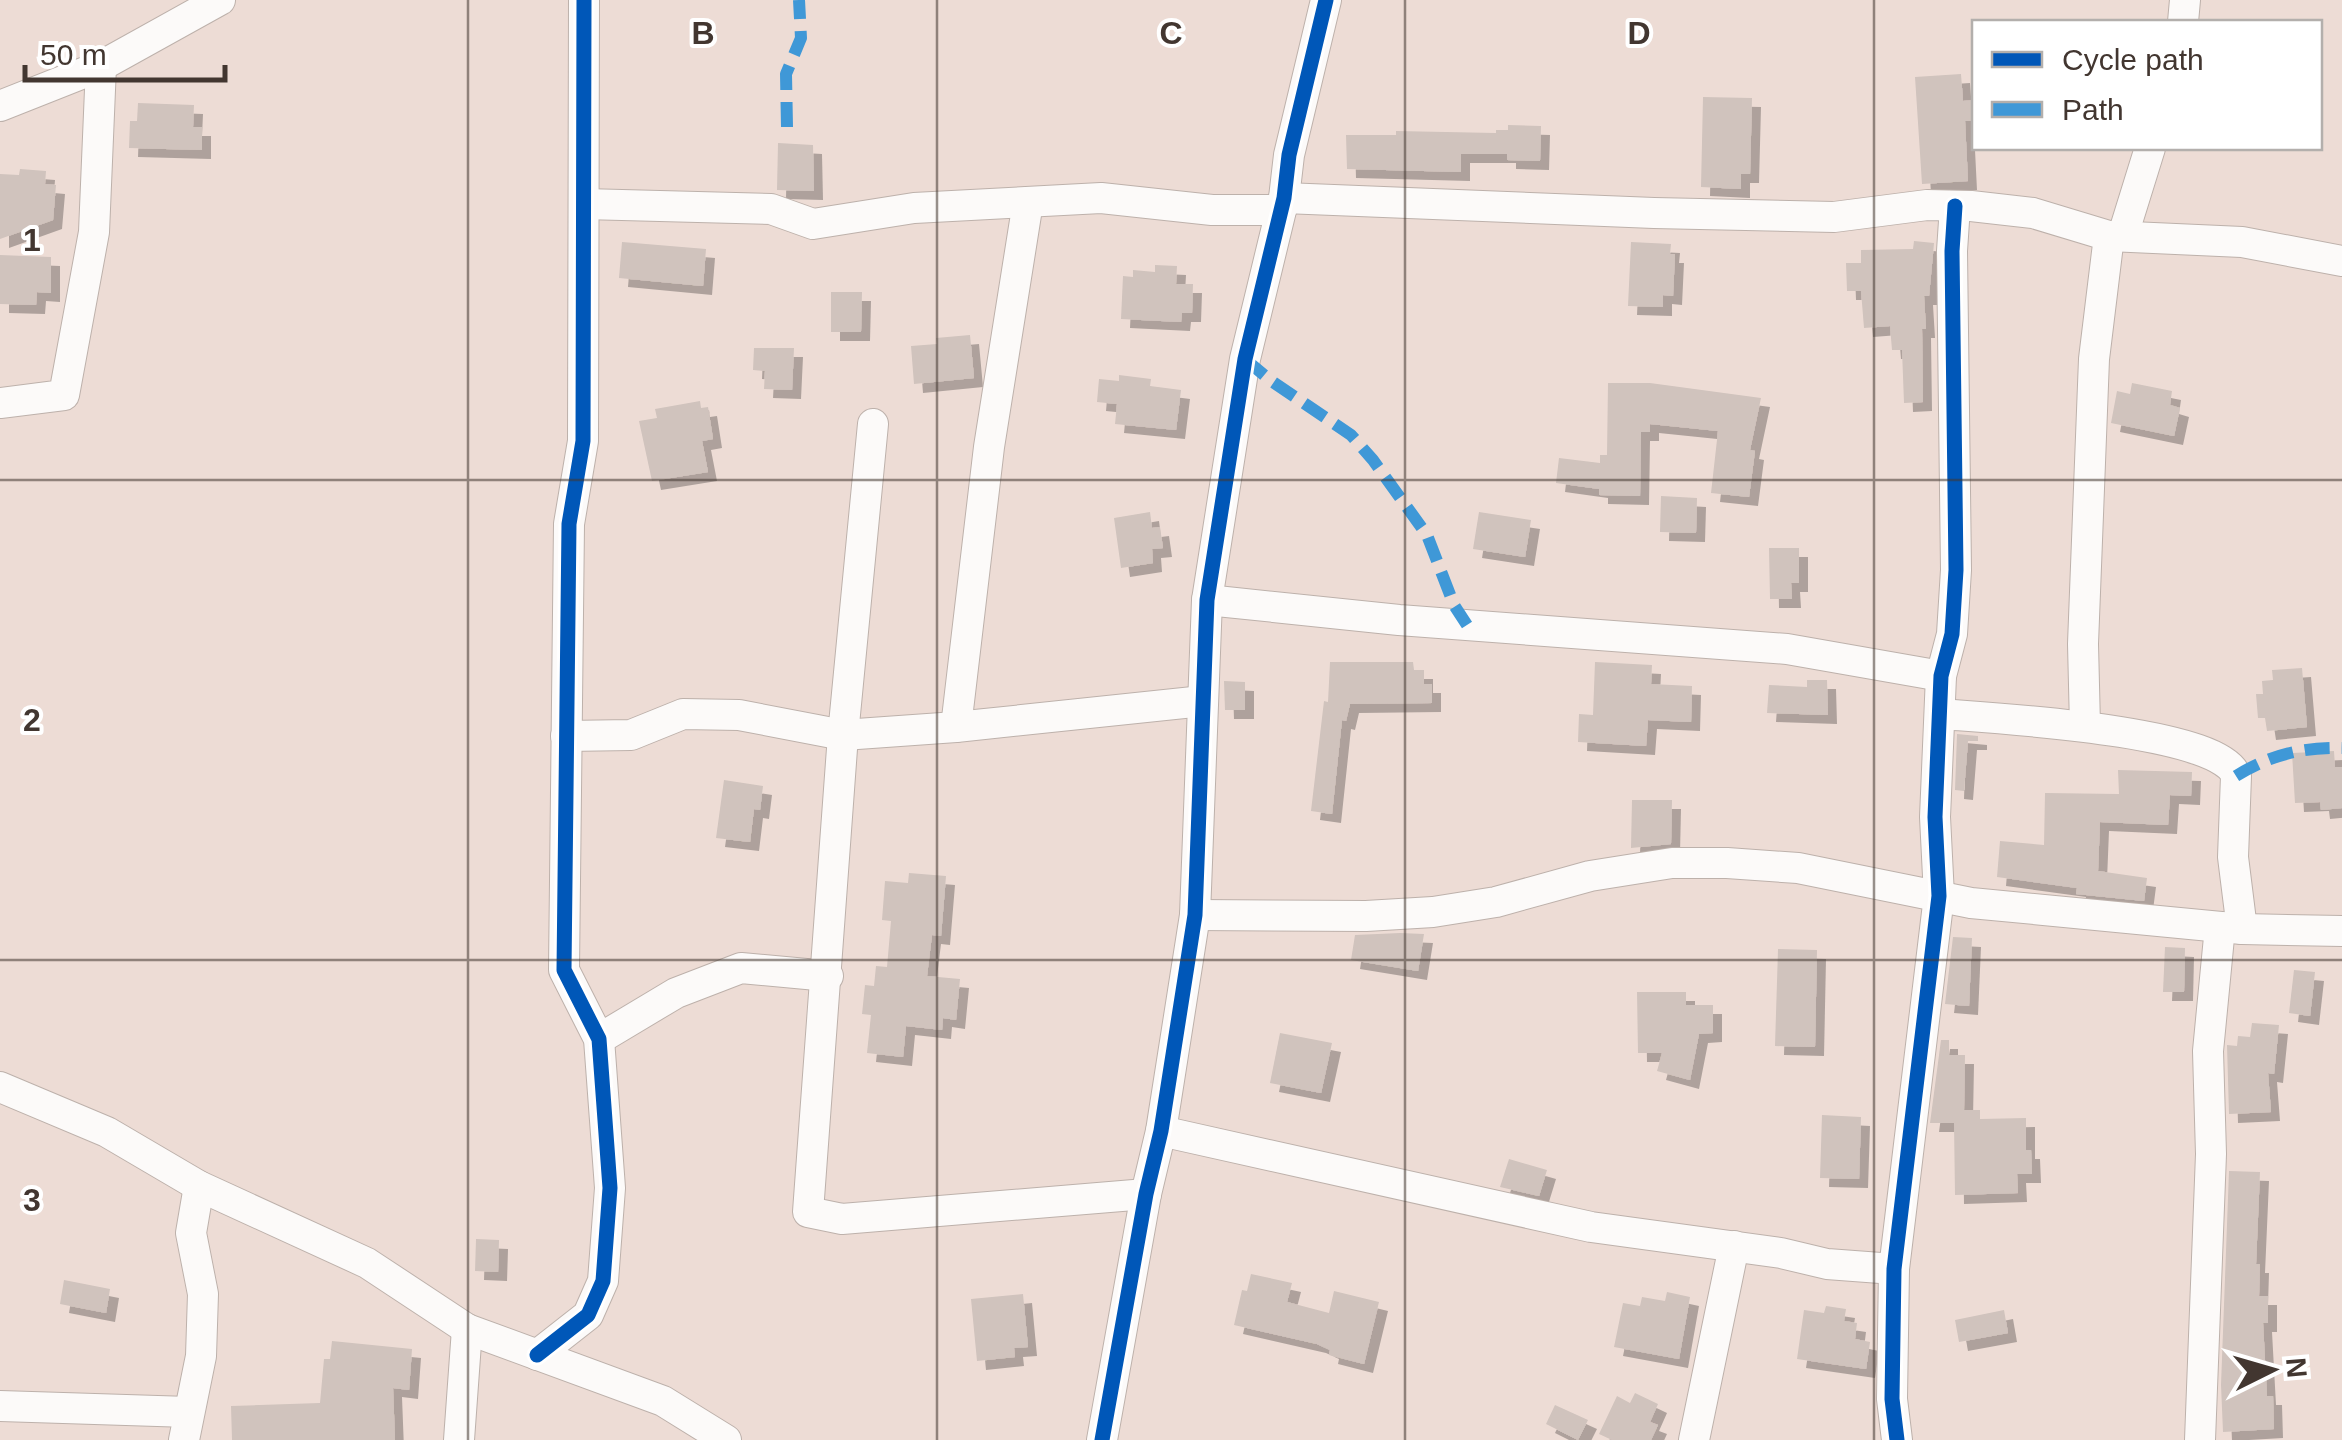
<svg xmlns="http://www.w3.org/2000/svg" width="2342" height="1440" font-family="Arial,sans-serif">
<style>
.building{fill:#d0c3bd;filter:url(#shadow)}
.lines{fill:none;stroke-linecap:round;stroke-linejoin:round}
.minor-casing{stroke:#bdb1ab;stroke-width:32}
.minor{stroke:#fcfaf9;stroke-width:30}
.quiet{stroke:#3f98d7;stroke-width:12;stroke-dasharray:25 12;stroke-linecap:butt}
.cycleway-casing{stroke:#fff;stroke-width:21}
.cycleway{stroke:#0057b8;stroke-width:15}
.grid{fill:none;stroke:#423630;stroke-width:2.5;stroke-opacity:0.55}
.grid-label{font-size:32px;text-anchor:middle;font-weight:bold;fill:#423630;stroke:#fff;stroke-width:8;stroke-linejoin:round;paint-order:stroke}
</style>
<defs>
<filter id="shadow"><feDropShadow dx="9" dy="9" stdDeviation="0" flood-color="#0004"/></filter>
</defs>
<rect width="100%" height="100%" fill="#eddcd5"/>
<!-- building -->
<g class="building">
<polygon points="1961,74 1963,101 1974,100 1974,121 1965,121 1968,181 1922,184 1915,77"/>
<polygon points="1703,97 1752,98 1750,174 1741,174 1741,189 1701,187"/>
<polygon points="138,103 194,105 193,127 202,127 202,150 129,148 130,121 137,121"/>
<polygon points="1508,125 1541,126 1540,161 1507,160 1507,154 1461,154 1461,172 1347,169 1346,135 1396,135 1396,131 1496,133 1496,130 1508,130"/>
<polygon points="778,143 813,145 814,191 777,190"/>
<polygon points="20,169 46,171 45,184 56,185 53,220 0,239 0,174 19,175"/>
<polygon points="1914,241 1934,243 1933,254 1929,296 1924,296 1926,329 1922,329 1923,402 1904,403 1902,350 1892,350 1890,326 1864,328 1861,291 1847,291 1846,263 1861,263 1861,250 1913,249"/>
<polygon points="622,242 706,249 703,286 619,278"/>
<polygon points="1631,242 1671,244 1670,254 1675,254 1673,296 1663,295 1663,307 1628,306"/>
<polygon points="0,255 51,257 51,293 37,292 36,305 0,304"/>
<polygon points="1155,265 1177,266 1176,284 1193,284 1192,313 1182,313 1181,322 1121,319 1123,276 1133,277 1133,270 1155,272"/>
<polygon points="831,292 862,292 861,332 831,332"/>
<polygon points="970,335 974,378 914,384 911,346 937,344 936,338"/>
<polygon points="754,348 794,348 792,390 764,389 765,371 753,370"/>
<polygon points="1119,375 1151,379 1150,386 1181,390 1176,430 1115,424 1117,404 1097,402 1099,379 1119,381"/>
<polygon points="1608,383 1650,383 1761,398 1750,450 1755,451 1749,497 1711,493 1718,431 1650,424 1650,432 1641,432 1640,496 1599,495 1599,489 1556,483 1559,458 1600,463 1600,455 1607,455"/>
<polygon points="2132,383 2172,391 2170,405 2180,408 2174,436 2111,423 2117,391 2130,394"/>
<polygon points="700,401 701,408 708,407 713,439 702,441 708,472 652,481 639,421 657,418 655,409"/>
<polygon points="1661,496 1697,498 1696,533 1660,532"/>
<polygon points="1150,512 1152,528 1160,527 1163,548 1152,549 1153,563 1121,568 1114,518"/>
<polygon points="1479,512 1531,520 1525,557 1473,549"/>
<polygon points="1769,548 1799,548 1799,583 1791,583 1792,599 1770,599"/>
<polygon points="1330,662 1413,662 1414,670 1424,670 1424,684 1432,684 1432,703 1350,704 1346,721 1342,720 1332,814 1311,811 1324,701 1328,702"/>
<polygon points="1595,662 1652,665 1651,684 1692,686 1691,722 1648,720 1646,746 1578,742 1579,714 1593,715"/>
<polygon points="2302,668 2307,727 2267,731 2265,718 2258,718 2256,694 2263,694 2262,681 2273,680 2272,670"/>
<polygon points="1807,680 1827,680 1828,715 1767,713 1769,685 1807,687"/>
<polygon points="1224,681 1245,682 1245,710 1225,710"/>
<polygon points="1957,734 1978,736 1978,741 1968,741 1964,791 1955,790"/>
<polygon points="2334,751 2335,767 2342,767 2342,808 2321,810 2320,802 2295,803 2292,753"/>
<polygon points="2118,770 2192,772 2191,796 2170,795 2168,825 2100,822 2098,871 2147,878 2144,901 2076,894 2077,888 1997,877 2000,841 2044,845 2045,793 2119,794"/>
<polygon points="724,780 763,786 760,810 754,809 750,842 716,838"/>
<polygon points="1632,800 1672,800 1671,844 1631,848"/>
<polygon points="909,873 946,876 941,936 932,935 927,976 960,979 956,1020 943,1018 942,1030 906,1026 903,1057 867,1053 871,1015 862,1014 865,985 874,986 876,966 887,967 891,921 882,920 885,881 908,883"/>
<polygon points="1400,933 1424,934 1418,971 1351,960 1355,935"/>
<polygon points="1953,937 1972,938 1969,1006 1945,1004"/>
<polygon points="2165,947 2185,948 2184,992 2163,992"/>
<polygon points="1778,949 1817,950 1815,1047 1775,1046"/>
<polygon points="2294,970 2315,972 2310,1016 2289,1013"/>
<polygon points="1637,992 1686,992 1686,1005 1713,1005 1713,1033 1699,1034 1690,1080 1657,1071 1662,1053 1638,1053"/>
<polygon points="2252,1023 2279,1025 2274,1074 2268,1073 2271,1112 2229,1114 2227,1045 2237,1046 2238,1036 2250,1037"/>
<polygon points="1280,1033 1332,1043 1321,1093 1270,1083"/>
<polygon points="1941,1040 1949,1040 1949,1055 1965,1055 1964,1110 1980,1110 1980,1119 2026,1118 2026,1150 2031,1150 2032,1174 2017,1174 2018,1193 1955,1195 1954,1123 1930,1123"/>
<polygon points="1822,1115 1861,1117 1859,1179 1820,1178"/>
<polygon points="1509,1159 1547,1170 1539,1196 1500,1187"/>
<polygon points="2229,1171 2260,1172 2256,1264 2260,1264 2259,1296 2268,1296 2268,1323 2263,1323 2267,1396 2273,1396 2274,1429 2223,1432 2221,1385"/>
<polygon points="476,1239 499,1240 498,1272 475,1271"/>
<polygon points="1251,1274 1292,1283 1287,1302 1329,1313 1334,1291 1379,1302 1364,1364 1329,1355 1330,1350 1317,1344 1234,1325 1242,1290 1247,1291"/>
<polygon points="64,1280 110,1289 106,1313 60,1304"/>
<polygon points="1667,1292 1690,1297 1679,1359 1614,1347 1623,1303 1640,1306 1642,1297 1665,1301"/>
<polygon points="1023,1294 1028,1347 1014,1348 1015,1357 977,1361 971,1299"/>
<polygon points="1826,1306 1846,1309 1844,1321 1857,1323 1855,1339 1870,1342 1866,1369 1797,1359 1804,1310 1824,1313"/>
<polygon points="2004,1310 2008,1333 1959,1342 1955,1320"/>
<polygon points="332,1341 412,1349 409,1390 393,1388 395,1440 232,1440 231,1406 320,1403 324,1359 330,1359"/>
<polygon points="1635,1393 1658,1404 1650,1422 1658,1425 1651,1440 1612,1440 1599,1434 1617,1396 1630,1403"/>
<polygon points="1555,1405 1588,1420 1578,1440 1546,1424"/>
</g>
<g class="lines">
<defs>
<g id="minor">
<polyline points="2183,22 2185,0"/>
<polyline points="0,106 101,66 220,0"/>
<polyline points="1284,198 1654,213 1834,217 1927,205 1971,206 2033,213 2109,236 2242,242 2342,261"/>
<polyline points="584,204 771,209 813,224 914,208 1101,198 1212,210 1281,210"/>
<polyline points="2123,235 2150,148"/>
<polyline points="0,403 64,395 94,232 101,66"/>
<polyline points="873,424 843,735 808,1212 842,1219 1146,1194"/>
<polyline points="1207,600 1399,620 1787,649 1941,676"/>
<path d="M1941,714C1990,718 2223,730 2236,776L2233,857L2242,929"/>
<polyline points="2085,726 2083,644 2094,359 2109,236"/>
<polyline points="956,727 989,447 1028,202"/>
<polyline points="566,736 631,735 683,714 739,715 843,735 956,727 1203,701"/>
<polyline points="1195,915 1366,916 1433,912 1496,902 1590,876 1672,863 1727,863 1798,868 1971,903 2242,929 2342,931"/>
<polyline points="599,1039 676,993 741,968 828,976"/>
<polyline points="0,1087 107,1132 199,1186 367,1263 467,1329 663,1401 726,1440"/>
<polyline points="1161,1131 1591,1227 1781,1253 1827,1264 1894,1269"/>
<polyline points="537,1355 588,1315 603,1281 610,1188 599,1039 564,970 569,524 583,441 584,0"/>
<polyline points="0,1406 189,1412"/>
<polyline points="184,1440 201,1356 203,1294 191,1233 199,1186"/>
<polyline points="459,1440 467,1329"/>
<polyline points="1102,1440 1146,1194 1161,1131 1195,915 1207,600 1245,359 1284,198 1289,155 1326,0"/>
<polyline points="1694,1440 1734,1246"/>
<polyline points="1897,1440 1892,1399 1894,1269 1939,896 1935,817 1941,676 1952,634 1956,570 1952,251 1955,206"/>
<polyline points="2200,1440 2211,1154 2208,1051 2220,927"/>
</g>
</defs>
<!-- minor casing -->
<use href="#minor" class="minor-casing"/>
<!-- minor -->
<use href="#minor" class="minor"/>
<!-- quiet -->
<g class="quiet">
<polyline points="787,127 786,74 801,38 799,0"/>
<polyline points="1245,359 1270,380 1351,435 1373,460 1427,535 1454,605 1467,625"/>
<path d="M2236,776C2270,755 2302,747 2342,748"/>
</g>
<defs>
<g id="cycleway">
<polyline points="537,1355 588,1315 603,1281 610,1188 599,1039 564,970 569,524 583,441 584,0"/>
<polyline points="1102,1440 1146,1194 1161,1131 1195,915 1207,600 1245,359 1284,198 1289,155 1326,0"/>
<polyline points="1897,1440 1892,1399 1894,1269 1939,896 1935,817 1941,676 1952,634 1956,570 1952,251 1955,206"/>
</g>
</defs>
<!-- cycleway casing -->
<use href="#cycleway" class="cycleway-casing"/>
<!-- cycleway -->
<use href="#cycleway" class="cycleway"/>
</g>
<!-- grid -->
<path class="grid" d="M468,0V1440M937,0V1440M1405,0V1440M1874,0V1440M0,480H2342M0,960H2342"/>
<g class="grid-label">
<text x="703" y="44">B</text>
<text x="1171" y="44">C</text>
<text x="1639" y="44">D</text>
<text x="32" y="251">1</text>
<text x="32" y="731">2</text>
<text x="32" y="1211">3</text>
</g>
<!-- legend -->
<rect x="1972" y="20" width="350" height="130" fill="#ffffff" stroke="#b3afac" stroke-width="2.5"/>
<rect x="1992" y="52" width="50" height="15" fill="#0057b8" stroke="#b3afac" stroke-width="2.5"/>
<text x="2062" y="70" font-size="30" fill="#423630">Cycle path</text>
<rect x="1992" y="102" width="50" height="15" fill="#3f98d7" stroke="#b3afac" stroke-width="2.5"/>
<text x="2062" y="120" font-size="30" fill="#423630">Path</text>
<!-- north arrow -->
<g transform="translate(2272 1370) rotate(85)" stroke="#ffffff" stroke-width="8" paint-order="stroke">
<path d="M0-8L18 38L0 25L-18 38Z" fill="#423630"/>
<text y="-15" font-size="28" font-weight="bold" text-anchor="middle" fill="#423630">N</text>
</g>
<!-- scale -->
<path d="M25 65v15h200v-15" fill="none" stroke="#423630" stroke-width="5"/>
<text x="40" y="65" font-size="30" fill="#423630" stroke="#ffffff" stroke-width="8" paint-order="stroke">50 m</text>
</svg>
